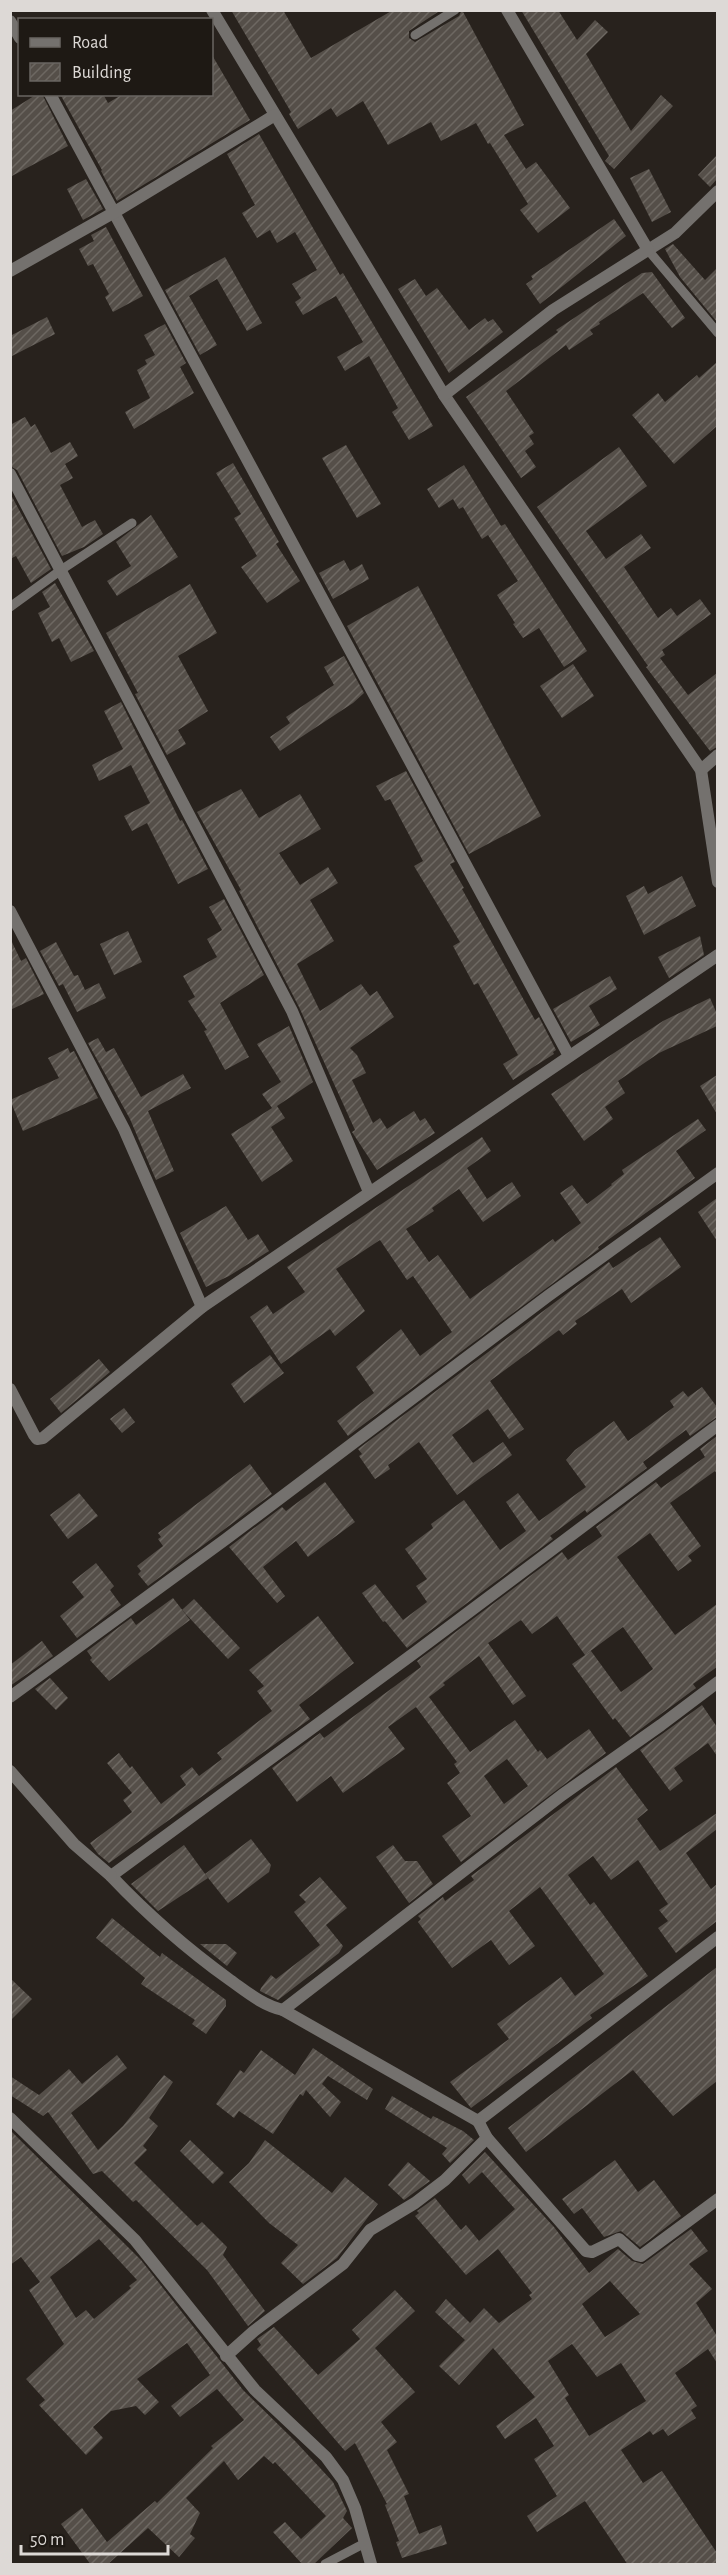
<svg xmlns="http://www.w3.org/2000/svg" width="728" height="2575" font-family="'Alegreya Sans',sans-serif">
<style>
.building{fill:url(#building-hatch);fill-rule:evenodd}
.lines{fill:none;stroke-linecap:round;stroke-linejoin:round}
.service{stroke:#74716e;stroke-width:9}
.minor{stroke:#74716e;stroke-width:12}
.tertiary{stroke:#74716e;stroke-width:12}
</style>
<defs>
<pattern id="building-hatch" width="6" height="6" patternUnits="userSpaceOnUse" patternTransform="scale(1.5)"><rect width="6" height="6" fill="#554f49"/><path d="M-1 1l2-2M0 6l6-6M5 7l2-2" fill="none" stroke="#6d6862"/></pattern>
</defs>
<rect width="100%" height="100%" fill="#28221d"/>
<!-- building -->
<g class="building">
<polygon points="231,10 283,10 311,58 393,10 441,10 409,31 409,38 415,42 459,16 462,10 524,125 504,135 526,169 536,162 570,208 538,233 520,210 528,204 490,143 488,144 476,123 441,141 431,122 388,145 363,101 337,117 331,108 298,129 289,114 291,112"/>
<polygon points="521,10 558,10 577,40 595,20 608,32 586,54 631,131 661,95 673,106 614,169 605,161 609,156"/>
<polygon points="212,55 250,120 117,201 101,171 102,170 60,94 103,94 108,103 123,94 212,94"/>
<polygon points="37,94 42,94 68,146 10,177 10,111"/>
<polygon points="259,134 340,275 343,273 433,426 409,440 392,412 398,408 369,356 345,371 337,357 363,342 336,296 303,315 295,302 301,298 292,284 317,270 295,232 277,243 270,230 257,238 242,213 255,205 227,154"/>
<polygon points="717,155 717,179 710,187 698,175"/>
<polygon points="649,169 671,212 652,222 630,178"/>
<polygon points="86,179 103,209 83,220 67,189"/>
<polygon points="614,219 626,236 540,304 526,284 533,279 531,276"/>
<polygon points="106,227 143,296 113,312 105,297 109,294 93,264 88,266 79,249 94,241 91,235"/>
<polygon points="673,244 705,280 717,268 717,322 680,277 665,249"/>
<polygon points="225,257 262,323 247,331 217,279 189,296 217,345 200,355 165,290"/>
<polygon points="652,272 685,318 672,328 643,293 599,322 600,324 590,330 593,334 569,350 566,345 506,391 534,433 529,436 534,444 525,451 536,467 521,478 466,397 558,332 556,330 642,273"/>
<polygon points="415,279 426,296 437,288 469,330 485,318 488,322 493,319 503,332 449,373 398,289"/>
<polygon points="47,317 55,334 10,357 10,336"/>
<polygon points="165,324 186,363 180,367 194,393 134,429 125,412 150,398 137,370 147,364 145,360 155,355 144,335"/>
<polygon points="717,362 717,426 674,464 632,415 658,393 665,402 697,375 699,378"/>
<polygon points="25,417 31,427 35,424 51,453 70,442 78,456 65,464 73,478 60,485 82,527 95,520 103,534 84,547 62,556 17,470 10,466 10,425"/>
<polygon points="346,445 381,504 357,518 322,458"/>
<polygon points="619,447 647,486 586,531 606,559 641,534 651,548 624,567 658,618 671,608 677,616 700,599 711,614 662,650 665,655 660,658 688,695 717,673 717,747 710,751 646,667 648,666 537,507"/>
<polygon points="233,463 279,542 276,544 300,581 267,603 241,567 257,556 234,518 241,514 216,473"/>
<polygon points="464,465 501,526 505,524 587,651 564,667 539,628 523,638 513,624 515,623 497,595 518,581 488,535 482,539 463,507 459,509 453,499 439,508 427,489"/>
<polygon points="10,493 51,569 31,583 16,556 10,559"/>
<polygon points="151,515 178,557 117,596 107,581 131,566 116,542"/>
<polygon points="344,560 350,571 362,564 369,579 333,599 319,573"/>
<polygon points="55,583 94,651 71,662 59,638 52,642 38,613 50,607 42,592"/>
<polygon points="190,584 217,633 178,656 208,711 178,730 186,744 167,755 135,694 138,693 106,633"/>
<polygon points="418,586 541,816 469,854 347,626"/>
<polygon points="344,656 364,693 353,703 280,751 270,737 290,723 286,717 334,685 324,667"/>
<polygon points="573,664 594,696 562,718 540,686"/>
<polygon points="121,702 180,821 182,820 208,869 178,884 147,823 132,831 124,816 150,803 131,765 99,781 92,765 123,749 104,711"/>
<polygon points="406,771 455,862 450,864 464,888 462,889 535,1020 539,1017 556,1050 553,1052 554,1054 513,1080 503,1064 518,1055 478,983 474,985 453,946 460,942 414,866 423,861 390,799 385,801 376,786"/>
<polygon points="241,789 259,818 300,794 321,829 279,853 300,885 328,867 338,883 310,900 334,941 297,964 320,1011 361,984 370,996 377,991 394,1017 350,1048 357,1055 366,1073 352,1080 373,1123 380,1118 387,1129 414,1111 420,1121 425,1118 435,1133 377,1170 352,1132 355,1130 299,1007 239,891 241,890 197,812"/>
<polygon points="682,876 696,906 644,935 626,896 644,886 648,894"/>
<polygon points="224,899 264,975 220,1003 249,1057 225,1070 204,1031 207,1030 188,1001 195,997 183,976 217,957 207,939 222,930 209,907"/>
<polygon points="128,931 142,962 114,975 100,944"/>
<polygon points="700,936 704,955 669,978 658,957"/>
<polygon points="10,938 21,961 26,958 44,994 10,1010"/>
<polygon points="56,942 74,976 78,975 85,990 99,983 106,998 77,1012 63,984 59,986 40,951"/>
<polygon points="610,976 617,989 589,1006 600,1025 571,1042 553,1009"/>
<polygon points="710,998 717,1014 717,1026 659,1053 618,1081 625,1093 605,1107 613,1119 584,1141 551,1094 663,1021"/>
<polygon points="289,1026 313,1082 277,1106 285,1118 271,1127 293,1161 262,1182 231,1134 272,1108 262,1094 281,1082 257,1044"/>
<polygon points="98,1038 106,1052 114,1048 141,1097 183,1074 191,1088 148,1111 174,1171 156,1180 130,1119 88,1043"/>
<polygon points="68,1048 70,1053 74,1051 98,1098 23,1131 10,1100 59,1078 48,1058"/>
<polygon points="717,1075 717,1114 700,1086"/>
<polygon points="698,1119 706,1130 676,1151 695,1178 598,1247 599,1249 348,1436 337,1421 374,1393 356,1367 401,1329 420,1356 452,1332 413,1276 407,1280 380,1240 336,1269 365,1311 335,1336 330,1329 281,1364 250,1317 267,1305 273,1314 305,1292 287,1267 482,1137 491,1151 467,1168 487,1199 512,1182 521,1196 483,1222 459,1189 432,1208 434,1211 406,1229 429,1262 438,1255 470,1299 553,1239 555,1242 581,1223 560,1193 572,1185 587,1204 612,1185 611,1184 624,1174 622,1170"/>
<polygon points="717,1198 717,1241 698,1212"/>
<polygon points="226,1206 248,1240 258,1234 269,1251 229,1276 206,1287 180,1233"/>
<polygon points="660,1237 681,1267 631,1303 622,1289 575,1321 577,1324 563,1335 559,1330 490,1381 524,1429 509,1439 488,1409 452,1435 473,1463 503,1442 512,1455 457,1495 419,1442 388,1465 390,1469 375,1479 359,1456 362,1454 358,1449 609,1262 613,1268"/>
<polygon points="270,1355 284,1373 244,1403 231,1384"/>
<polygon points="99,1359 110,1372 61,1413 50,1399"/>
<polygon points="702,1387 717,1407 717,1417 690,1436 686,1430 643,1462 647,1468 587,1513 585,1510 550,1536 553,1539 407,1648 385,1621 383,1622 362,1593 375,1584 403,1620 427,1602 416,1586 427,1579 405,1549 433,1528 431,1524 464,1500 500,1550 526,1531 506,1502 518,1493 539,1521 586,1487 566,1460 575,1450 614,1421 628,1441 674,1407 670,1401 683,1391 688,1397"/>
<polygon points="124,1408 135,1422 122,1433 110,1419"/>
<path d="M717,1436V1474L715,1471L670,1503L701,1546L688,1556L692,1561L678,1571L650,1533L617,1557L675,1635L717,1604V1667L693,1684L696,1688L630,1737L615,1718L613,1720L572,1664L591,1651L621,1692L653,1669L623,1627L585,1655L557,1616L532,1634L521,1620L488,1643L526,1696L513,1705L479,1656L443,1683L445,1685L429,1697L470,1752L515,1720L538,1752L540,1750L547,1759L589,1729L606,1753L461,1862L442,1836L471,1816L447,1783L460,1773L454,1764L457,1762L416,1707L388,1727L405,1749L343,1793L331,1776L297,1802L272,1768L320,1733L324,1738L421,1667L417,1661L562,1552L568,1560L602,1536L596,1527L656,1482L661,1488L705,1457L700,1449ZM507,1759L528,1786L504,1804L484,1776Z"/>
<polygon points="250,1464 272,1494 148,1586 138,1574 141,1571 137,1566 163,1546 158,1539 161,1537 158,1533"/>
<polygon points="325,1482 355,1522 308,1557 296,1541 263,1567 285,1596 277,1603 229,1547 282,1507 286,1511"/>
<polygon points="79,1493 98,1516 68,1539 50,1515"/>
<polygon points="96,1563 114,1586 110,1590 121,1605 77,1638 60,1616 84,1597 72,1582"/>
<polygon points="173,1598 190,1620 109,1681 90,1660 92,1658 87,1651 131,1618 136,1625"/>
<polygon points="194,1599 240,1648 228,1659 182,1610"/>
<polygon points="318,1616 354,1663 299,1705 310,1719 109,1863 98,1854 90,1843 132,1812 123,1800 132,1793 107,1763 119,1753 130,1768 132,1766 161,1804 186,1785 180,1776 192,1767 199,1776 222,1759 217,1753 272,1711 257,1691 264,1686 249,1670"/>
<polygon points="42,1641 53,1656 10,1686 10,1665"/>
<polygon points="50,1678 68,1698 56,1710 35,1689"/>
<polygon points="702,1705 717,1727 717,1756 708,1743 674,1768 683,1781 670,1791 640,1750"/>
<polygon points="616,1767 648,1810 637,1819 660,1851 717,1813 717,1829 686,1853 711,1889 717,1884 717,1921 676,1953 658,1928 668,1921 659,1910 668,1904 638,1860 611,1880 593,1856 568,1875 590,1905 594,1902 648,1976 590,2015 592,2018 471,2108 450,2082 509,2039 497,2024 561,1977 575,1996 604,1974 540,1887 509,1911 535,1946 509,1965 491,1940 452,1968 418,1922 421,1919 418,1916 443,1897 445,1901 474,1880 471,1876"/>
<polygon points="251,1839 271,1865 269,1872 228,1903 205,1874"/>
<polygon points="184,1845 208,1878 158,1911 131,1884"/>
<polygon points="393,1845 405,1861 417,1861 433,1884 409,1903 376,1857"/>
<polygon points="320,1877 347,1908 326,1925 343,1946 339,1953 278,2000 260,1991 261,1988 271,1975 276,1979 320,1945 294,1912 306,1902 299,1895"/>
<polygon points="112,1918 160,1957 162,1953 226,2000 226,2006 206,2034 192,2024 195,2020 141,1984 145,1978 96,1938"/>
<polygon points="200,1944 226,1944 237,1953 227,1966"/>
<polygon points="717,1967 717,2081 673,2116 633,2070 526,2152 508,2128"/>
<polygon points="10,1978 32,1999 10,2021"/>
<polygon points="313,2048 373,2089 367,2100 328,2076 322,2084 341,2102 330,2117 306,2090 303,2096 300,2094 273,2134 239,2111 234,2118 216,2104 240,2070 244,2073 261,2050 295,2075"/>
<polygon points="117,2055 127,2068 71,2113 98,2150 123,2126 164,2075 173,2082 149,2118 158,2126 143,2146 147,2150 134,2163 197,2226 202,2222 227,2247 223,2255 265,2311 248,2326 207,2270 136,2200 133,2202 102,2171 93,2174 48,2112 43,2116 10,2095 10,2076 39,2095 69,2069 82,2084"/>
<polygon points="392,2096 431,2119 433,2116 463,2131 474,2140 450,2163 442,2154 447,2148 385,2109"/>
<path d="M10,2130L141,2260L243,2390L295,2441L333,2482L347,2511L343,2518L352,2528L313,2565H303L273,2532L285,2522L301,2539L326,2516L275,2462L273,2464L264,2456L238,2480L224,2461L186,2498L200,2513L190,2534L195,2538L179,2557L148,2528L107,2565H91L61,2524L82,2508L107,2542L155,2501L157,2503L213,2448L211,2446L244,2420L217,2389L180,2417L171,2406L210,2375L187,2343L137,2379L159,2402L145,2415L136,2406L111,2411L93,2427L103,2438L86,2455L39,2405L45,2400L26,2379L64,2344L29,2290L40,2282L21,2257L10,2265ZM99,2239L137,2280L129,2286L131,2288L94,2319L86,2310L76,2318L50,2277Z"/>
<polygon points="190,2140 224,2173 213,2184 180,2151"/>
<polygon points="265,2140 332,2193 345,2177 378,2204 337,2258 303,2284 281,2263 298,2245 269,2223 229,2182 249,2163"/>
<path d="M485,2152L554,2227L589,2273L618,2249L632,2261L643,2264L691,2229L708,2251L689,2264L712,2289L696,2303L717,2336V2363L708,2349L675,2373L697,2406L691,2410L696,2418L668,2436L663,2429L653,2435L650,2431L621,2450L643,2483L662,2471L717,2553V2565H628L585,2501L537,2532L527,2516L557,2496L534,2459L554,2446L536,2418L505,2439L496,2426L535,2397L493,2348L459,2385L439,2366L465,2340L435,2312L446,2299L470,2323L484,2308L499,2323L532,2299L529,2295L532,2293L498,2249L466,2275L415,2216L419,2213L417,2211L435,2198L461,2230L466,2225L479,2241L515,2209L482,2172L469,2184L462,2175ZM610,2281L640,2314L605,2337L582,2304ZM572,2344L597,2377L621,2363L646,2401L589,2436L565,2398L569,2395L548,2361Z"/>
<polygon points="615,2160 638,2192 654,2180 681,2216 640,2247 621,2231 604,2237 582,2208 574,2214 562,2199"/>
<polygon points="408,2162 430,2181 404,2200 388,2185"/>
<polygon points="395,2290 415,2311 375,2348 415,2392 381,2422 397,2442 387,2450 409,2494 404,2496 419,2534 441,2525 447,2544 402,2558 396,2542 399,2541 385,2505 387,2504 355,2443 345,2451 257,2349 261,2345 257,2339 274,2327 318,2375 360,2339 352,2330"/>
</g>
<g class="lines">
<!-- service -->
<g class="service">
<polyline points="415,35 455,10"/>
<polyline points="648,250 718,333"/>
<polyline points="10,607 61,570 132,523"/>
<polyline points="325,2564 365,2543"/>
</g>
<!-- minor -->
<g class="minor">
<polyline points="212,10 444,395 701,770 718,882"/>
<polyline points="10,21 20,38"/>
<polyline points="50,94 569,1056"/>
<polyline points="648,250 675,233 718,191"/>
<polyline points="10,271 113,213 275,115"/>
<polyline points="444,395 553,310 648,250 507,10"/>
<polyline points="10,474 292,1011 369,1192"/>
<polyline points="701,770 718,755"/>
<polyline points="10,911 124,1129 202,1307"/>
<polyline points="10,1389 34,1435 37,1439 43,1438 202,1307 718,955"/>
<path d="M718,1425L417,1651L111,1876C148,1915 187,1949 230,1980C247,1992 262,2005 283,2010L478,2121L718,1937"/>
<polyline points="10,1697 226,1539 548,1296 718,1173"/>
<polyline points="10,1771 74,1844 111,1876"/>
<polyline points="283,2010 562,1795 661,1725 718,1682"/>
<polyline points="487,2138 586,2251 592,2252 619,2239 637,2255 641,2256 718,2199"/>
<polyline points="226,2356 254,2331 343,2264 370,2230 415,2203 445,2180 487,2138 478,2121"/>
</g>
<!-- tertiary -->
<polyline class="tertiary" points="10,2118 135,2240 255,2390 326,2457 343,2480 355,2508 371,2564"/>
</g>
<!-- border -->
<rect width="728" height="2575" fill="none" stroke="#ddd9d6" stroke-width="24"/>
<!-- legend -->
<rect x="18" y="18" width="195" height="78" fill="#1e1914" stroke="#6a6662" stroke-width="1.5"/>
<rect x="30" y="38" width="30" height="9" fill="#74716e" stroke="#6a6662" stroke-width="1.5"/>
<text x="72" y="48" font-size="18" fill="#ddd9d6">Road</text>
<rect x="30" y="63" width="30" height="18" fill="url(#building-hatch)" stroke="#6a6662" stroke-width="1.5"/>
<text x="72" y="78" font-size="18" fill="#ddd9d6">Building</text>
<!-- scale -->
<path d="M21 2545v9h147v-9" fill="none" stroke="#ddd9d6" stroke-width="3"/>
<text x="30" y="2545" font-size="18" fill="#ddd9d6" stroke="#1e1914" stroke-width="4.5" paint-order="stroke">50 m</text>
</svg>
